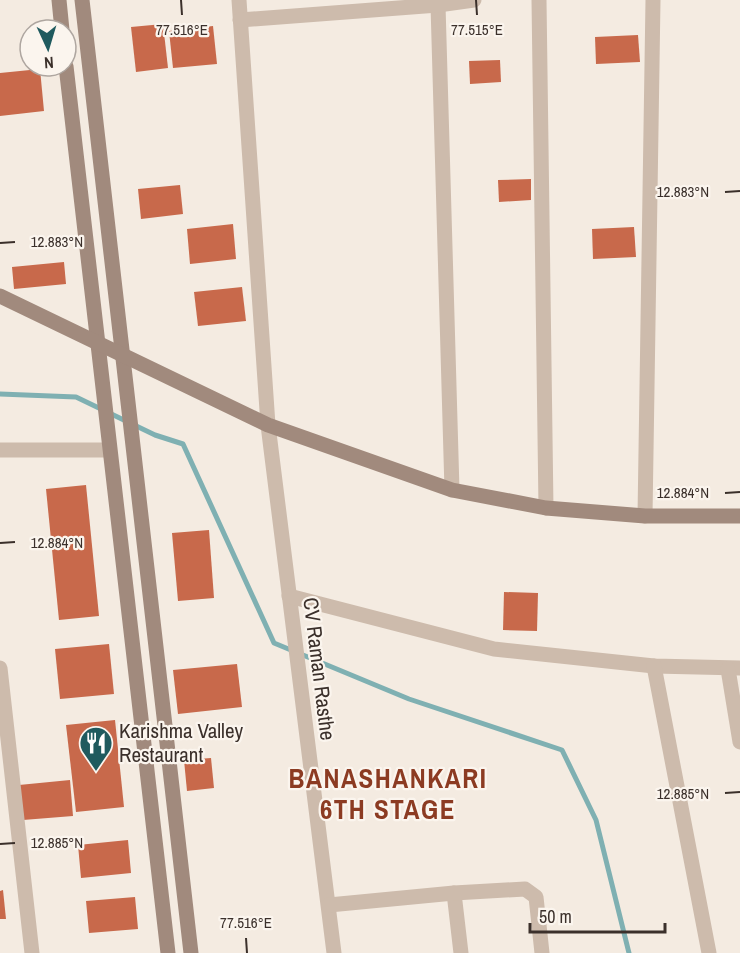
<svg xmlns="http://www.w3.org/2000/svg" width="740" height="953" font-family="'Archivo Narrow',sans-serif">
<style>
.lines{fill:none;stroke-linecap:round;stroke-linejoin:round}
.stream{stroke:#7fb0b2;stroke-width:5}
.building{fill:#c8694b}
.street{stroke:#cdbbac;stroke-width:15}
.secondary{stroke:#a18a7d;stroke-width:15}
.ticks{fill:none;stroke:#3b302b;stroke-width:2}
.labels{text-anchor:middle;stroke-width:4.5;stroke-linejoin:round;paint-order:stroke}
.street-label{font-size:21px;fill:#3b302b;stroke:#fbf5ee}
.poi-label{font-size:21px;fill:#3b302b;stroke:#fbf5ee;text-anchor:start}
.district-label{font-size:27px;font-weight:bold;letter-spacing:1.5px;fill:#8c3b22;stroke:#fbf5ee}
.ticks-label{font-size:15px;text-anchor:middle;fill:#3b302b;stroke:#fbf5ee;stroke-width:4.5;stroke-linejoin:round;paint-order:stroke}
</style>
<rect width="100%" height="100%" fill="#f4ebe1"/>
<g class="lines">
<!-- stream -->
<polyline class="stream" points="0,394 76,397 155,435 183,444 274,643 409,699 562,750 596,820 629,953"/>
</g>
<!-- building -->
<g class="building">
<polygon points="163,24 168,68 136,72 131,27"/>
<polygon points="213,26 217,64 173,68 169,31"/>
<polygon points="638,35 640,62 596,64 595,37"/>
<polygon points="500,60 501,82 470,84 469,61"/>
<polygon points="40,69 44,111 0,116 0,73"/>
<polygon points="531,179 531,200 499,202 498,180"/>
<polygon points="180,185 183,214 141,219 138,189"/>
<polygon points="233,224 236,259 190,264 187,229"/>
<polygon points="634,227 636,257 593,259 592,229"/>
<polygon points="64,262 66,284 14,289 12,267"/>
<polygon points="242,287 246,321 198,326 194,292"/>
<polygon points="86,485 99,616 59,620 46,489"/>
<polygon points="209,530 214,598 178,601 172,533"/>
<polygon points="504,592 538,593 537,631 503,630"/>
<polygon points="109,644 114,694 60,699 55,649"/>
<polygon points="237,664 242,707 178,714 173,670"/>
<polygon points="115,720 124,807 76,812 66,725"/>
<polygon points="211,758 214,788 187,791 184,760"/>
<polygon points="70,780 73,816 23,820 19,785"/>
<polygon points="128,840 131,873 81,878 78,845"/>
<polygon points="3,890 6,919 0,919 0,891"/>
<polygon points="135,897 138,929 89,933 86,901"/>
</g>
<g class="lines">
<!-- street -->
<g class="street">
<polyline points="239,0 268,425 334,953"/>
<polyline points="539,0 546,508"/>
<polyline points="438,5 452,490"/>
<polyline points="240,20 438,5 474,0"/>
<polyline points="0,450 109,450"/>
<polyline points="645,516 653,0"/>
<polyline points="289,596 494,649 654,666 740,668"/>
<polyline points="654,666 709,953"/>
<polyline points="0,668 32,953"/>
<polyline points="728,669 740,742"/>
<polyline points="454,893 461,953"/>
<polyline points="329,905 454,893 525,889 536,897 542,953"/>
</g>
<!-- secondary -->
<g class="secondary">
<polyline points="59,0 62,30"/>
<polyline points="82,0 191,953"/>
<polyline points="66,66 168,953"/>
<polyline points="0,296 268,425 452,490 546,508 645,516 740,516"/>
</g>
</g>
<!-- ticks -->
<path class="ticks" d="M181,0L182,15M476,0L477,15M725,192L740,191M0,243L15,242M725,493L740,492M0,543L15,542M725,793L740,792M0,844L15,843M246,938L247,953"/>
<!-- icons -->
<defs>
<symbol id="restaurant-pin" viewBox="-11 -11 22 30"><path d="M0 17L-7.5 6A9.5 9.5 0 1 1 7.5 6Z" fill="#1f5a5e" stroke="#fbf5ee"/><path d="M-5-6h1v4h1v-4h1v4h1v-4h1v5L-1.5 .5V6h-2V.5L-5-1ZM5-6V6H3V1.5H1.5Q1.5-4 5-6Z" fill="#fff"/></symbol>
</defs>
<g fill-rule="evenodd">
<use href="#restaurant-pin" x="77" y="724" width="38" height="52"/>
</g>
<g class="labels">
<!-- street labels -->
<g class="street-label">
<text transform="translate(319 669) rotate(83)" y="7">CV Raman Rasthe</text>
</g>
<!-- poi labels -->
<g class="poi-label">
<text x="119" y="738">Karishma Valley<tspan x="119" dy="24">Restaurant</tspan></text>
</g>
<!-- district labels -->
<g class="district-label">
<text x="388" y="788">BANASHANKARI<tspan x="388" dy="31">6TH STAGE</tspan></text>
</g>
</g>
<g class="ticks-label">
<text x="182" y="35">77.516°E</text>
<text x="477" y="35">77.515°E</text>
<text x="683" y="197">12.883°N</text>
<text x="57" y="247">12.883°N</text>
<text x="683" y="498">12.884°N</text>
<text x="57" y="548">12.884°N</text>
<text x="683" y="799">12.885°N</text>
<text x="57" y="848">12.885°N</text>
<text x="246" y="928">77.516°E</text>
</g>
<!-- north arrow -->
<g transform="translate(48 48) rotate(176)"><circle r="28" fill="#fbf5ee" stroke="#aea6a0" stroke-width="1.5"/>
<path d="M0-4.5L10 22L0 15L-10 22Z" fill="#1f5a5e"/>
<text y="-9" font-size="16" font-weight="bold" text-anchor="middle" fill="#3b302b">N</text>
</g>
<!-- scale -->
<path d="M530 923v9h135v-9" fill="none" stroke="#3b302b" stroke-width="3"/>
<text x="539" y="923" font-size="18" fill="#3b302b" stroke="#fbf5ee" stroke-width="4.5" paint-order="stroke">50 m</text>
</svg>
